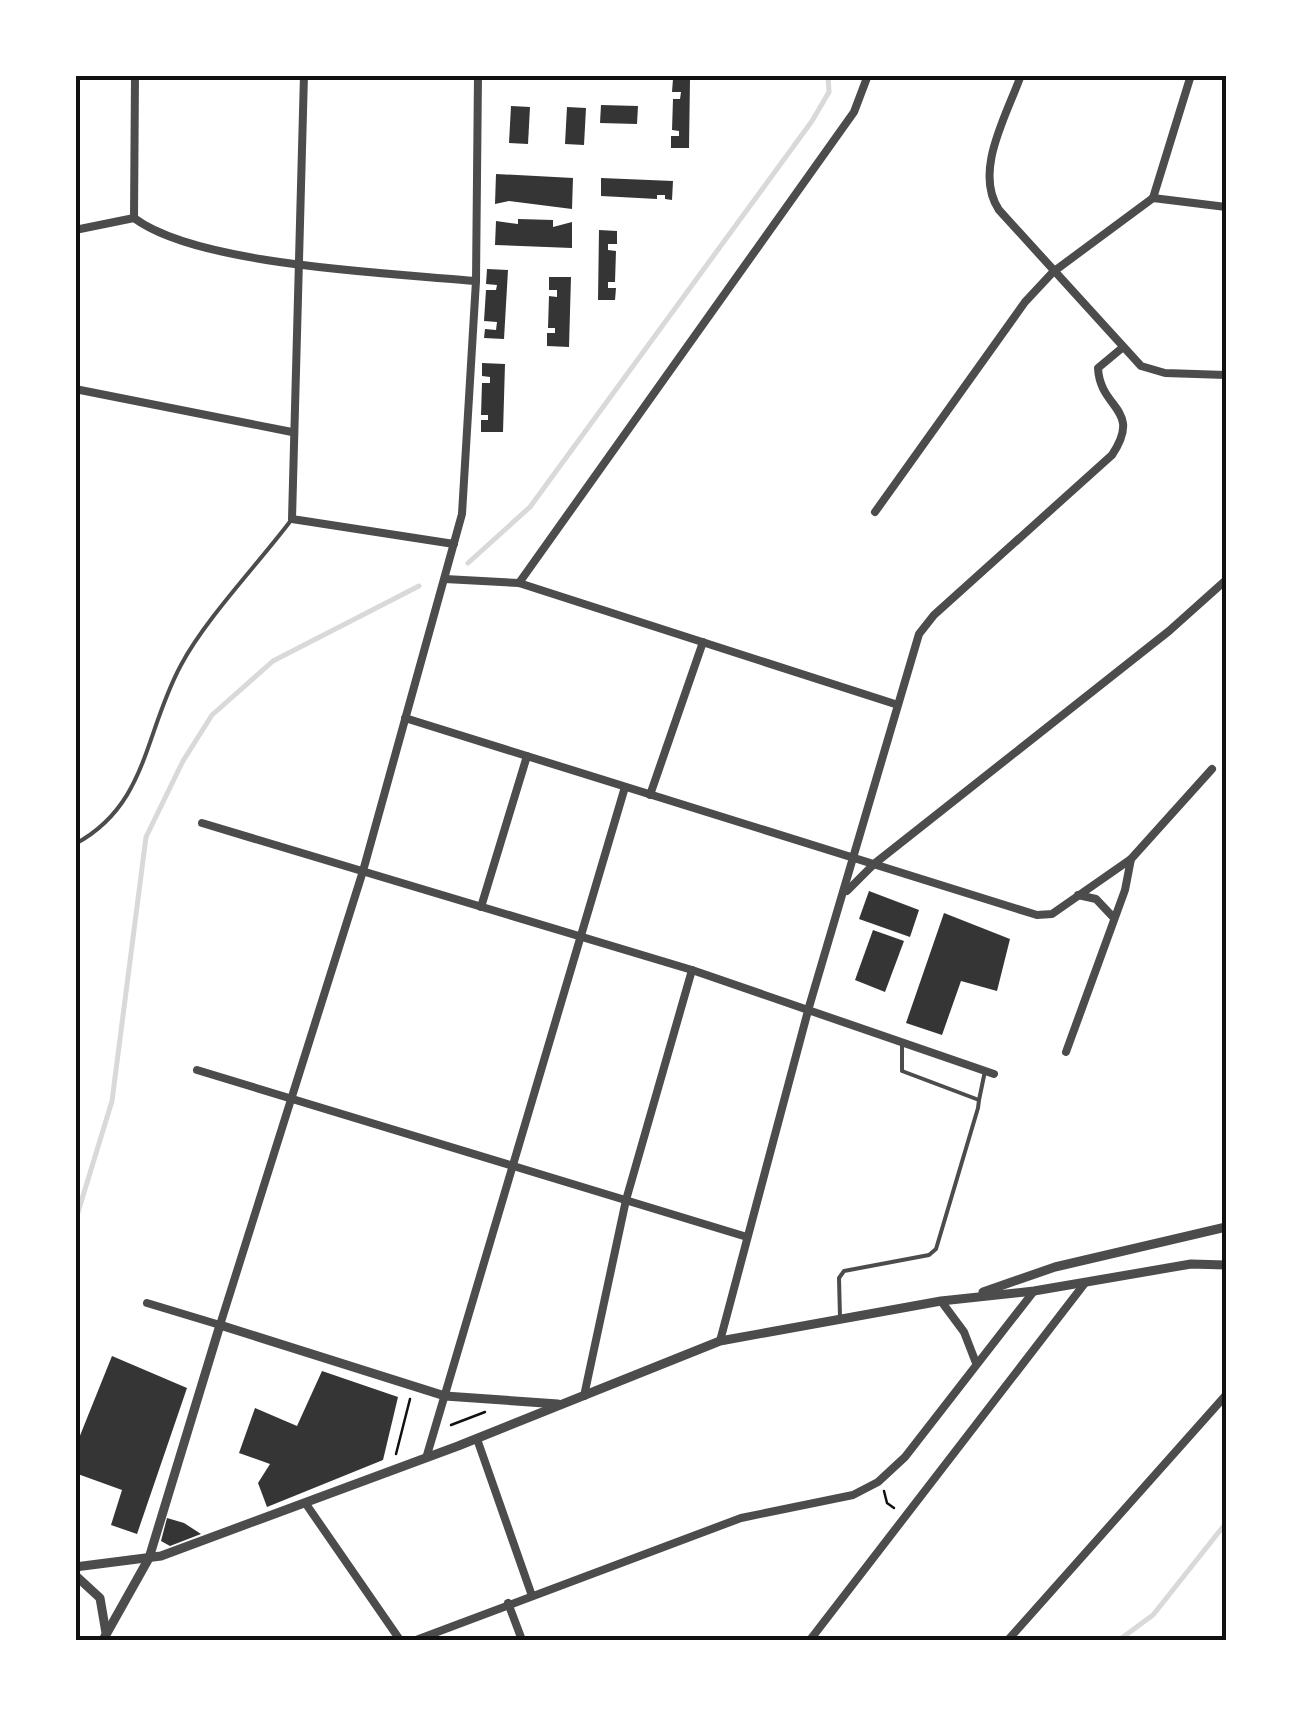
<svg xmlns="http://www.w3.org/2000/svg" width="1301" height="1715" font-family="'IBM Plex Sans',sans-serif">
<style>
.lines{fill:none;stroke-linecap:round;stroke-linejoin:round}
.stream{stroke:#d9d9d9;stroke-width:5}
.building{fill:#353535}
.path{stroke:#111;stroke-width:2.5}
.service{stroke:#4c4c4c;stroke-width:4}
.minor{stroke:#4c4c4c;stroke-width:8}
.tertiary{stroke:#4c4c4c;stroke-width:9}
.neatline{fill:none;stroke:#111;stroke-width:4}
</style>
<rect width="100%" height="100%" fill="#fff"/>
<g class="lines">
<!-- stream -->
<g class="stream">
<polyline points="468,563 530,507 812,121 829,92 828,75"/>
<polyline points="75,1222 112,1101 146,837 183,761 212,715 273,661 419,586"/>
<polyline points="1119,1640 1153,1615 1226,1523"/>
</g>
</g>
<!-- building -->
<g class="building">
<polygon points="673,79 690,79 689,148 671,148 671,136 679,136 679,131 672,130 673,99 680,99 681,92 672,92"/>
<polygon points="601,105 638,106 637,124 600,123"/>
<polygon points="511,106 530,107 528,144 509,143"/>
<polygon points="567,107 586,108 584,145 565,144"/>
<polygon points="496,174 573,178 572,209 509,201 495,204"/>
<polygon points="601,178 673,181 672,200 665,199 665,195 657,195 657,199 601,196"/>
<polygon points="518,219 553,220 553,227 572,222 572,248 495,245 496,221 518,224"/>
<polygon points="599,230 617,231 617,244 608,244 608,250 616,251 615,282 608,282 608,288 616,288 615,300 598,300"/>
<polygon points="487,269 508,270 504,339 484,338 485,329 496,330 497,322 484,321 486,290 496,290 497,285 486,284"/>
<polygon points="549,277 571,277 569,347 547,346 547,333 555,333 555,328 548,328 549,296 557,297 557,290 549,290"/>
<polygon points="482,363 505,364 503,432 481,432 481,420 488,420 488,415 481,415 482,383 490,383 490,377 482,376"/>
<polygon points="869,891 919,910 910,937 859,919"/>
<polygon points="944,913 1010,939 997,991 961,981 942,1035 906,1023"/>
<polygon points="873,930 904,941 885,992 855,980"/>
<polygon points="112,1356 187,1388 137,1534 111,1525 122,1490 75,1473 75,1448"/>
<polygon points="322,1371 398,1397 383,1460 267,1507 258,1483 270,1464 239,1453 255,1408 297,1426"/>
<polygon points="167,1518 184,1523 201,1534 170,1546 161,1541"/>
</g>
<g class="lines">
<!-- path -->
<g class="path">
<polyline points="451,1425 485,1412"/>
<polyline points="396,1454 410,1399"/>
<polyline points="884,1491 887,1503 894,1508"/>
<polyline points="75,1640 77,1640"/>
</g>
<!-- service -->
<g class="service">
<path d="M75,844C148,805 144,733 181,665C206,618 259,563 292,519"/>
<polyline points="979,1100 985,1071"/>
<polyline points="840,1317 839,1278 844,1271 929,1255 936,1249 978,1108 979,1100 902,1071 902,1042"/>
</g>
<!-- minor -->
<g class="minor">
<polyline points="304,75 292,519 454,544"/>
<path d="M1021,75C1007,115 973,171 999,210L1141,366L1165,373L1226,375"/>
<polyline points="1153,198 1191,75"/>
<polyline points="1153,198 1226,207"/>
<path d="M134,218C198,266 392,273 476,281"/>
<polyline points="134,218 135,75"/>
<polyline points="75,230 134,218"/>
<polyline points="75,389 292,432"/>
<polyline points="875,512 1025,302 1053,272 1153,198"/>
<polyline points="445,579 519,583 895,704"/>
<polyline points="519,583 854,112 868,75"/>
<polyline points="405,718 1037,915 1052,914 1131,859 1125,890 1066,1052"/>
<polyline points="650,795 703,642"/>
<polyline points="202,823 692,970 994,1074"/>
<polyline points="1131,859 1212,769"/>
<polyline points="847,891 874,864 1169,631 1226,580"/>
<polyline points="1078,895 1096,899 1114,918"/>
<polyline points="481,907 527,756"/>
<polyline points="197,1070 747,1237"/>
<polyline points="941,1301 964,1332 976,1363"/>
<polyline points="147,1303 220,1325 363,871 462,514 476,281 478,75"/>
<path d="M720,1341L809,1007L919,634L934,615L1112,455C1143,408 1100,410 1098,368L1122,348"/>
<polyline points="584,1396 626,1200 692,970"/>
<polyline points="477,1439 531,1593"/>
<polyline points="427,1455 625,787"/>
<polyline points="306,1504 400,1640"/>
<polyline points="508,1603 522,1640"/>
<polyline points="416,1640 741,1518 853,1495 878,1482 905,1457 1034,1291"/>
<polyline points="810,1640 1085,1283"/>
<polyline points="1008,1640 1226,1395"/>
</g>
<!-- tertiary -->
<g class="tertiary">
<polyline points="983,1292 1055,1267 1226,1227"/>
<polyline points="75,1567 161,1556 458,1446 720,1341 941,1301 1034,1291 1191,1264 1226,1265"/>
<polyline points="75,1575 100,1598 106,1633"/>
<polyline points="103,1640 149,1558 220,1325 445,1396 558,1404"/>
</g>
</g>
<!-- border -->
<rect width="1301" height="1715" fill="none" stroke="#ffffff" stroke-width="155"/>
<rect x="78" y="78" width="1146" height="1560" class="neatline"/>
</svg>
